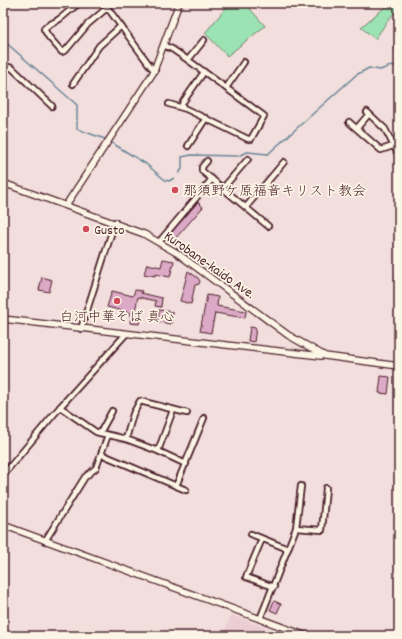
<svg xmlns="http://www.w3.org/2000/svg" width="402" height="639" font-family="Dekko,'Klee One',sans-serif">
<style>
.built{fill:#ebced5}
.green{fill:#9be3b2;stroke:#72816e}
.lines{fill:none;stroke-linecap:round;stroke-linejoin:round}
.stream{stroke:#6a8698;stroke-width:1.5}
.building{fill:#dca9c6;stroke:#4a1f2b}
.minor-casing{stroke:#4a1f2b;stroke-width:8}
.tertiary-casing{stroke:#4a1f2b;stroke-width:8}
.minor{stroke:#fcf5e5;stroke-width:4.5}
.tertiary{stroke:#fcf5e5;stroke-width:5.5}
.poi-dot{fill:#d1495b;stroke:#fcf5e5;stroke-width:1.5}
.labels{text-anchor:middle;stroke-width:3.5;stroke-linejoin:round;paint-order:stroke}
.poi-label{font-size:14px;fill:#4a1f2b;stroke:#fcf5e5;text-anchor:start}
.street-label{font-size:14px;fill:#4a1f2b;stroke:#fcf5e5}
</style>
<rect width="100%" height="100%" fill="#f2dedc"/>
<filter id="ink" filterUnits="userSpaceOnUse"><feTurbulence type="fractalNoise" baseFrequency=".025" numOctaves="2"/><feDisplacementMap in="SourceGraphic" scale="8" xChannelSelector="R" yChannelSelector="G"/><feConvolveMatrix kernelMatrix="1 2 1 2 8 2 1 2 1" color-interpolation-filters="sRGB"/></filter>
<g filter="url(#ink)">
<!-- built -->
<polygon class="built" points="231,615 290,636 223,636"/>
<!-- green -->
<g class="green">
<polygon points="230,3 245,3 265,26 227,56 205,33"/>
<polygon points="390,3 399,3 399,8 389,19 375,39 361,27"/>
</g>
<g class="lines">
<!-- stream -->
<g class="stream">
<polyline points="3,40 77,105 77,129 105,139"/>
<polyline points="112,143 146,164 165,180 169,181 174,178"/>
<polyline points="179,173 182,169 182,157 191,155 238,156 247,152 268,154 356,75 369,68 380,70 388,67 398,65 395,47 399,31"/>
</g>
</g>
<!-- building -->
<g class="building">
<polygon points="198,202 203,207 174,240 169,235"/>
<polygon points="163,259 174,261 170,277 155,274 155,276 144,274 147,264 161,267"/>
<polygon points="188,271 198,278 200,281 199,284 195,285 191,304 180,301"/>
<polygon points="42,277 52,280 49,292 39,290"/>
<polygon points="135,290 142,291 141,293 162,298 161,307 155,306 156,301 138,297 135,311 141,312 139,324 130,323 131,313 107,307 112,291 133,296"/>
<polygon points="207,295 218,297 217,306 246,311 245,318 215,313 211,333 200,331"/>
<polygon points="159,310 173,312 171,324 158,322"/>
<polygon points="250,327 256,328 254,342 248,341"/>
<polygon points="381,376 390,377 388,394 379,393"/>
<polygon points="274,601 281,604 277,613 270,610"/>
</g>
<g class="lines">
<defs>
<g id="minor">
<path d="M80,3C71,8 66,15 58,20C54,23 48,24 44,29L48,36L62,52L66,50L88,24L107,8"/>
<polyline points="104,3 151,67 155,70"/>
<polyline points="165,46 172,49 188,60 264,116 251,139 248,139 186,109 169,104"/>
<polyline points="188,60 204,40"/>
<polyline points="3,71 8,67 12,68 52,106"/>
<polyline points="73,84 99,46 121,26"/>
<polyline points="226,88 244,62"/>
<polyline points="181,107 183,102 204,72"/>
<polyline points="367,112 385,129 399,156"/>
<polyline points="349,122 381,150 393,146"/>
<polyline points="357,128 369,114"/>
<polyline points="188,146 206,118"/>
<polyline points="207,161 202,167 202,171 268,226"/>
<polyline points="223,188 248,159"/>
<polyline points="246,207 284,162"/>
<polyline points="159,242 212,179"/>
<polyline points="81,329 115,222"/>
<polyline points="60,407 96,432 126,439 158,451 173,410"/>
<polyline points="100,433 112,411"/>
<polyline points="126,439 133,414 140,401 187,413"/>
<polyline points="158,451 186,464"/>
<polyline points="101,454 186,490"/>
<polyline points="3,475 60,407 126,334"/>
<polyline points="176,486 204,418"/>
<polyline points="296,528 322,530 326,488"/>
<polyline points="251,534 288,549"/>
<polyline points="262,539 246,577 274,587"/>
<polyline points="45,541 85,477 96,468 108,435"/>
<polyline points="260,619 296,528 301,486"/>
</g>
<g id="tertiary">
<polyline points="3,183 144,234 177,253 288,335 325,356 399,366"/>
<polyline points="66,205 153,73 179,3"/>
<polyline points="3,319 321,356"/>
<polyline points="3,525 307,636"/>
</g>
</defs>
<!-- minor casing -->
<use href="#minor" class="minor-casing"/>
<!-- tertiary casing -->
<use href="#tertiary" class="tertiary-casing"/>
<!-- minor -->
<use href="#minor" class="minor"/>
<!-- tertiary -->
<use href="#tertiary" class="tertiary"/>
</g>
</g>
<!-- markers -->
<g class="poi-dot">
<circle cx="175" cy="190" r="4"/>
<circle cx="86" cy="229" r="4"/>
<circle cx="117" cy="301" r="4"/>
</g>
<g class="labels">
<!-- poi labels -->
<g class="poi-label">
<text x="183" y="195">那須野ケ原福音キリスト教会</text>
<text x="94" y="234">Gusto</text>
<text x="117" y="321" text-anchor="middle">白河中華そば 真心</text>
</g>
<!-- street labels -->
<g class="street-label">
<text transform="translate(210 264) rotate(35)" y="5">Kurobane-kaido Ave.</text>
</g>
</g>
<!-- margin -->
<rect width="402" height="639" fill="none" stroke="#fcf5e5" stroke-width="16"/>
<rect x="8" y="8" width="386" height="623" fill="none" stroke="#4a1f2b" stroke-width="1.5" filter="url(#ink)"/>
</svg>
